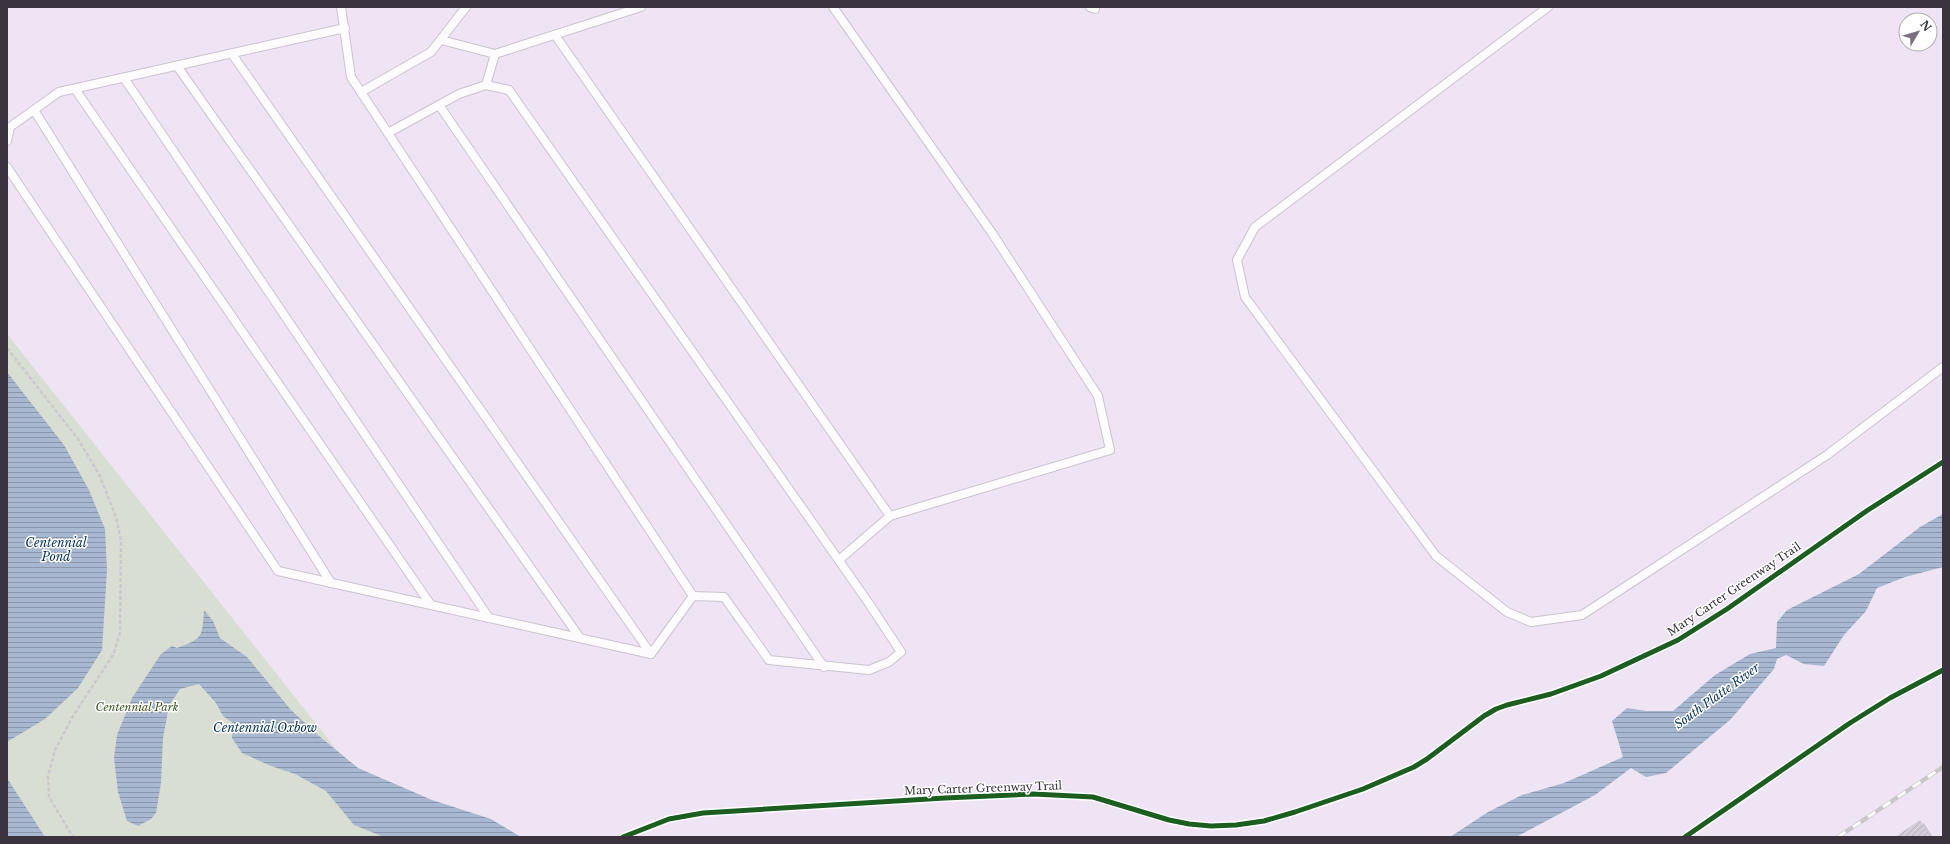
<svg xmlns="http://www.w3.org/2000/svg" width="1950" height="844" font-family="'Libre Baskerville',serif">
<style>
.green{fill:#d8ded2}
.water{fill:url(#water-rules)}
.building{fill:url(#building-hatch);filter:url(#shadow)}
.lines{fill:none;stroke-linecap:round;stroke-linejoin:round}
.lane-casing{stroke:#cbc3cf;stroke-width:10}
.path{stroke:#cdc8cf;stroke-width:2.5;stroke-dasharray:4 2;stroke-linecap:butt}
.lane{stroke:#fdfbfd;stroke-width:8}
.rail-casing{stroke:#cac7cb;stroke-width:4.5}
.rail{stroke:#fff;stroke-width:3;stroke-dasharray:9;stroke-linecap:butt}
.cycleway-casing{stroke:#fff;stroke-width:8}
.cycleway{stroke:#1b5e20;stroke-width:5}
.labels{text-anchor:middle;stroke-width:3;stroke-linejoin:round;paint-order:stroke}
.street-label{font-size:11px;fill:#3b333e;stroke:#fff}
.park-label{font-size:11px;font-style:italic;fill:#3a5420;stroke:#fff}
.water-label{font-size:12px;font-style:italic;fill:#053259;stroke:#fff}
</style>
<defs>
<pattern id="water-rules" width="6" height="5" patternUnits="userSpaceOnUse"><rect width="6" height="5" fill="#a8b8d1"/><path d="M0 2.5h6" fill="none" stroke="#8a96ab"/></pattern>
<pattern id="building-hatch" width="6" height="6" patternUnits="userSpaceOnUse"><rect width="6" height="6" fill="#d5ccd9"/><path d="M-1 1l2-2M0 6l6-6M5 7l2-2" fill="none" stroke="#b8b0bb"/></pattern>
<filter id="shadow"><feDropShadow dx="3.5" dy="3.5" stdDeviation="0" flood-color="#0004"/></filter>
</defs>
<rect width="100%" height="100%" fill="#efe4f4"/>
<!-- green -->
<polygon class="green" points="7,334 406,837 7,837"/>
<!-- water -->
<g class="water">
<polygon points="7,372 64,445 89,490 105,529 107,570 102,650 78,688 45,719 7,742"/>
<polygon points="1943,514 1943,567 1905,577 1877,588 1866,611 1844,635 1824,666 1804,664 1786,655 1777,659 1774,669 1730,720 1666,773 1646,777 1631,768 1595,795 1516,837 1450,837 1488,812 1522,795 1564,783 1623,757 1612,721 1627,708 1647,711 1673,711 1715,675 1750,654 1776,648 1777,622 1787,610 1859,574 1920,527"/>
<path d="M204,610L213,621L220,638L247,657L291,710L319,736L358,768L432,800L491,819L521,837H384L354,825L326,791L295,774L271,766L242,753L232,738L233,723L223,716L216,703L199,684L180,689L169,706L163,738L161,783L156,813L151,819L138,826L127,821L118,792L114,758L117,735L132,698L161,654L172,646L177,648C203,638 202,638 204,610Z"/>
<polygon points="7,778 45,837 7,837"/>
</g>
<!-- building -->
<polygon class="building" points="1920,820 1931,837 1895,837"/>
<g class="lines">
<defs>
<g id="lane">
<polyline points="341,7 351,77 693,596"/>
<polyline points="833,7 992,233 1098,396 1110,450 890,516 839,560"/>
<polyline points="1090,7 1095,9"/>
<polyline points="1548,7 1255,227 1237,260 1245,297 1436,556 1507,612 1531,622 1582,615 1827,455 1943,367"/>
<polyline points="555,35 890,516"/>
<polyline points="441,40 495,54 641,7"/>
<polyline points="232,54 651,654"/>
<polyline points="177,66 580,638"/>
<polyline points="124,78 489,618"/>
<polyline points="486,85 495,54"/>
<polyline points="75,89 431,605"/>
<polyline points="361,92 431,52 466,7"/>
<polyline points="439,105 824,667"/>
<polyline points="34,110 331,583"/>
<polyline points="7,141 10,127 59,92 345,28"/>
<polyline points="7,167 278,571 651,654 693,596 724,597 769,660 869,670 889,662 901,652 868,602 509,90 486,85 459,94 388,133"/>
</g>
</defs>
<!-- lane casing -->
<use href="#lane" class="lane-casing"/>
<!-- path -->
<polyline class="path" points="7,348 78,439 99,474 116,517 121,541 120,633 113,655 73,716 55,750 48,776 49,797 73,837"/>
<!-- lane -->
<use href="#lane" class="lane"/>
<defs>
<polyline id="rail" points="1838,837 1943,767"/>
</defs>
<!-- rail casing -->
<use href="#rail" class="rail-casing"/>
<!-- rail -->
<use href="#rail" class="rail"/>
<defs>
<g id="cycleway">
<polyline points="623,837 669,819 703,813 945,798 1033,794 1093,797 1169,820 1189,824 1211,826 1236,825 1264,821 1295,812 1363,789 1414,767 1427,759 1484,716 1496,709 1507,705 1551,694 1601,676 1678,640 1727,609 1868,510 1943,462"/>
<polyline points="1685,837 1850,723 1890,698 1943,670"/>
</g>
</defs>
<!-- cycleway casing -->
<use href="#cycleway" class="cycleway-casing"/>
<!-- cycleway -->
<use href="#cycleway" class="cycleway"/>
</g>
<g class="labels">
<!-- street labels -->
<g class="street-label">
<text transform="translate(1734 589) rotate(-34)" y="4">Mary Carter Greenway Trail</text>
<text transform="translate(983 788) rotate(-2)" y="4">Mary Carter Greenway Trail</text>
</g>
<!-- park labels -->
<g class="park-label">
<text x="137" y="711">Centennial Park</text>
</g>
<!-- water labels -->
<g class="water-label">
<text x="56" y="547">Centennial<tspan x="56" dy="14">Pond</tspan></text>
<text transform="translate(1717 696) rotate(-36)" y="4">South Platte River</text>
<text x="265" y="732">Centennial Oxbow</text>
</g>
</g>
<!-- border -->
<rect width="1950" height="844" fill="none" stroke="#3b333e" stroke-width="16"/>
<!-- north arrow -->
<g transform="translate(1918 32) rotate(52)"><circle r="19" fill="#ffffff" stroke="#b1adb2"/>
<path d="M0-3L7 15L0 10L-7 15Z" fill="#7a717e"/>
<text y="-6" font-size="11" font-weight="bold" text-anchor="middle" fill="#3b333e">N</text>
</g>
</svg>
